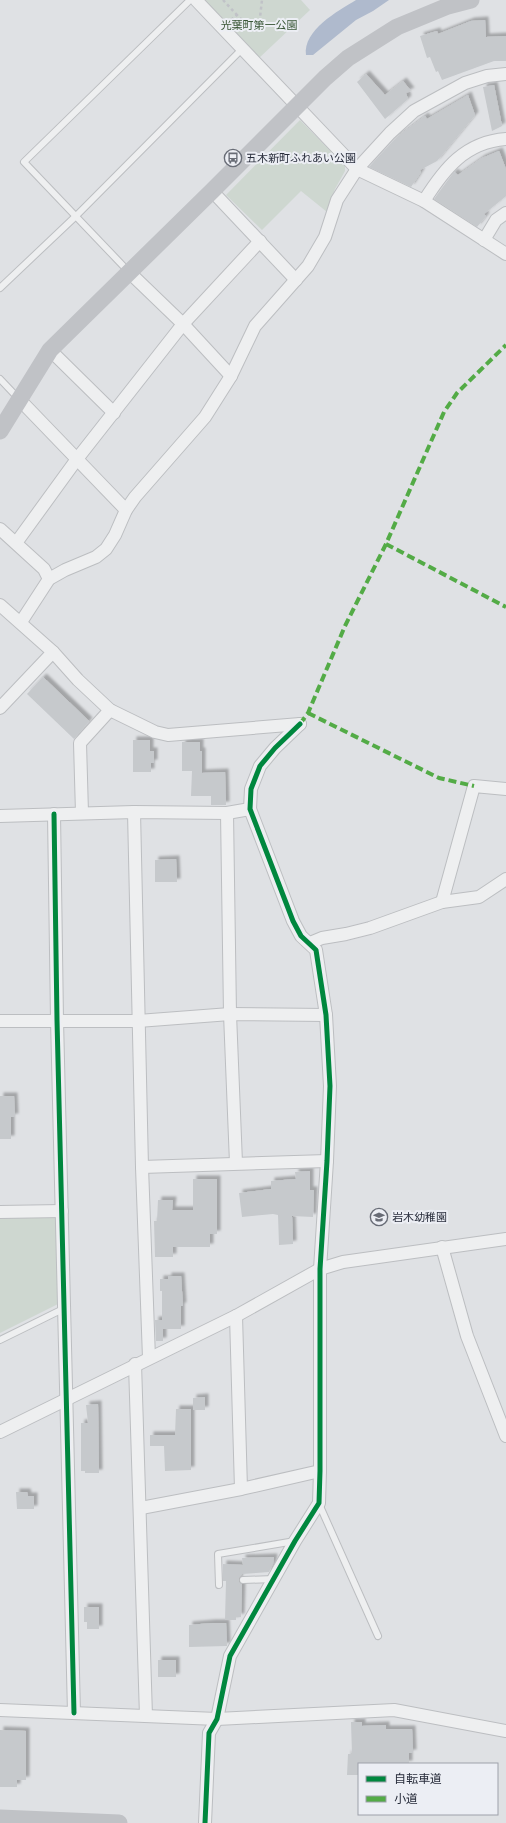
<svg xmlns="http://www.w3.org/2000/svg" width="506" height="1823" font-family="'Golos Text','Noto Sans JP',sans-serif">
<style>
.green{fill:#ced7d0}
.water{fill:#afbacd}
.building{fill:#c6c9cc;filter:url(#shadow)}
.lines{fill:none;stroke-linecap:round;stroke-linejoin:round}
.lane-casing{stroke:#bcbec1;stroke-width:8}
.street-casing{stroke:#bcbec1;stroke-width:14}
.path{stroke:#c0c2c7;stroke-width:2.5;stroke-dasharray:3 3;stroke-linecap:butt}
.lane{stroke:#eeeff0;stroke-width:6}
.street{stroke:#eeeff0;stroke-width:12}
.secondary{stroke:#c0c2c6;stroke-width:17}
.quiet{stroke:#53ab46;stroke-width:4;stroke-dasharray:8 4;stroke-linecap:butt}
.cycleway-casing{stroke:#eceef4;stroke-width:8}
.cycleway{stroke:#00873e;stroke-width:5}
.labels{text-anchor:middle;stroke-width:4;stroke-linejoin:round;paint-order:stroke}
.park-label{font-size:11px;fill:#395636;stroke:#eceef4}
.poi-label{font-size:11px;fill:#282d3b;stroke:#eceef4;text-anchor:start}
</style>
<defs>
<filter id="shadow"><feDropShadow dx="3.5" dy="-3.5" stdDeviation="1" flood-color="#0004"/></filter>
</defs>
<rect width="100%" height="100%" fill="#dfe1e4"/>
<!-- green -->
<g class="green">
<polygon points="202,0 301,0 310,10 258,59"/>
<polygon points="300,120 345,166 345,171 335,189 327,212 301,191 262,230 226,195"/>
<polygon points="56,1217 58,1304 0,1333 0,1218"/>
</g>
<!-- water -->
<path class="water" d="M356,0H389L373,11L356,20L313,55H306C303,30 338,11 356,0Z"/>
<!-- building -->
<g class="building">
<polygon points="485,20 486,37 506,36 506,61 494,61 442,80 438,71 436,72 430,57 427,58 420,36 437,31 438,34 471,21"/>
<polygon points="366,74 385,95 403,81 411,91 406,93 408,99 385,119 357,82"/>
<polygon points="494,85 502,126 492,131 483,87"/>
<polygon points="468,95 475,115 437,161 420,170 421,172 411,187 369,167 397,137 425,116 427,119"/>
<polygon points="499,151 506,169 506,196 484,214 486,216 477,227 434,199 454,172 458,175 482,158"/>
<polygon points="43,677 89,721 74,739 27,694"/>
<polygon points="133,740 150,740 150,751 154,751 154,763 151,763 151,772 133,772"/>
<polygon points="182,742 200,742 200,751 202,751 202,773 225,772 226,805 211,805 211,796 191,796 192,771 182,771"/>
<polygon points="176,859 177,882 155,882 155,860"/>
<polygon points="0,1096 14,1096 15,1117 11,1117 11,1139 0,1139"/>
<polygon points="310,1171 310,1190 314,1190 313,1217 292,1216 293,1244 279,1245 278,1215 273,1214 242,1217 239,1193 271,1189 271,1181 296,1179 295,1172"/>
<polygon points="193,1179 217,1179 217,1234 210,1234 210,1247 173,1247 173,1257 155,1257 154,1221 157,1221 158,1200 173,1200 172,1210 193,1210"/>
<polygon points="168,1276 181,1276 183,1306 181,1306 181,1329 163,1329 163,1341 156,1341 155,1320 162,1320 162,1291 160,1291 160,1279 168,1279"/>
<polygon points="205,1397 205,1410 193,1410 193,1398"/>
<polygon points="98,1404 99,1473 85,1473 85,1471 81,1471 81,1423 88,1423 86,1405"/>
<polygon points="176,1409 191,1409 191,1470 165,1471 164,1446 150,1446 150,1435 175,1435"/>
<polygon points="16,1492 27,1492 28,1496 34,1496 34,1509 17,1509"/>
<polygon points="274,1557 273,1564 269,1572 242,1574 239,1578 239,1582 242,1584 241,1617 236,1617 236,1620 225,1620 226,1581 223,1581 223,1564 243,1565 242,1558"/>
<polygon points="84,1607 99,1607 99,1629 87,1629 87,1622 84,1622"/>
<polygon points="212,1623 226,1623 227,1646 189,1647 189,1625"/>
<rect x="158" y="1660" width="18" height="17"/>
<polygon points="351,1722 362,1722 362,1726 386,1725 386,1729 412,1729 413,1753 409,1753 409,1764 359,1764 359,1775 347,1775 348,1754 352,1754"/>
<polygon points="0,1730 26,1731 26,1780 17,1780 17,1787 0,1787"/>
</g>
<g class="lines">
<defs>
<g id="lane">
<polyline points="128,271 24,162 190,0"/>
<polyline points="0,288 76,216 242,49"/>
<polyline points="0,379 18,398"/>
<polyline points="0,1340 65,1308"/>
<polyline points="319,1504 378,1636"/>
<polyline points="243,1580 274,1579"/>
<polyline points="219,1585 218,1554 295,1541"/>
</g>
<g id="street">
<polyline points="196,0 357,169 424,201 506,254"/>
<polyline points="212,191 296,280"/>
<path d="M424,201C444,169 465,142 506,139"/>
<polyline points="484,240 496,220 506,213"/>
<polyline points="129,272 183,324 231,376"/>
<polyline points="50,350 114,413"/>
<polyline points="19,399 126,510"/>
<polyline points="0,529 44,569 49,579"/>
<polyline points="16,543 77,459 183,324 260,241"/>
<polyline points="0,605 53,652 78,680 110,710 155,732 168,735 300,724"/>
<polyline points="21,622 49,579 65,570 96,557 106,549 115,535 126,510 135,497 205,417 231,376 255,326 308,266 325,237 337,200 357,169 390,133 414,111 465,83 487,76 506,74"/>
<polyline points="0,708 53,652"/>
<polyline points="134,812 142,1167 149,1358"/>
<polyline points="82,813 80,743 110,710"/>
<polyline points="227,813 230,1014 236,1163"/>
<polyline points="54,814 57,1020 74,1713"/>
<polyline points="0,816 134,812 227,813 250,809"/>
<polyline points="442,902 474,786 506,789"/>
<polyline points="310,943 322,938 346,934 370,928 442,902 479,897 506,879"/>
<polyline points="0,1021 138,1021 230,1014 326,1015"/>
<polyline points="142,1167 327,1161"/>
<polyline points="0,1212 62,1211"/>
<polyline points="442,1247 467,1336 506,1436"/>
<polyline points="236,1316 241,1489"/>
<polyline points="135,1364 146,1716"/>
<polyline points="0,1432 236,1316 320,1269 343,1262 506,1239"/>
<polyline points="141,1508 241,1489 320,1471"/>
<polyline points="0,1710 217,1719 394,1710 506,1731"/>
<polyline points="205,1823 209,1733 217,1719 230,1656 295,1541 319,1503 320,1471 320,1269 327,1161 330,1086 326,1015 316,950 301,936 293,921 250,809 251,789 260,766 275,748 300,724"/>
</g>
</defs>
<!-- lane casing -->
<use href="#lane" class="lane-casing"/>
<!-- street casing -->
<use href="#street" class="street-casing"/>
<!-- path -->
<g class="path">
<polyline points="223,0 237,15"/>
<polyline points="231,20 237,15 250,28 256,30 259,26 262,0"/>
</g>
<!-- lane -->
<use href="#lane" class="lane"/>
<!-- street -->
<use href="#street" class="street"/>
<!-- secondary -->
<g class="secondary">
<polyline points="0,431 50,350 212,191 325,78 348,58 397,27 448,6 471,0"/>
<polyline points="0,1818 119,1823"/>
</g>
<!-- quiet -->
<g class="quiet">
<polyline points="386,544 506,607"/>
<polyline points="308,713 439,778 474,786"/>
<polyline points="300,724 308,713 345,626 386,544 444,412 457,393 506,345"/>
</g>
<defs>
<g id="cycleway">
<polyline points="54,814 57,1020 74,1713"/>
<polyline points="205,1823 209,1733 217,1719 230,1656 295,1541 319,1503 320,1471 320,1269 327,1161 330,1086 326,1015 316,950 301,936 293,921 250,809 251,789 260,766 275,748 300,724"/>
</g>
</defs>
<!-- cycleway casing -->
<use href="#cycleway" class="cycleway-casing"/>
<!-- cycleway -->
<use href="#cycleway" class="cycleway"/>
</g>
<!-- icons -->
<defs>
<symbol id="bus-ring" viewBox="-11 -11 22 22"><circle r="9.5" fill="#eceef4" stroke="#686c76" stroke-width="1.5"/><path d="M-5-6H5V4H4V6H2V4H-2V6H-4V4H-5ZM-3.5-4V0h7V-4ZM-3.5 1.2v1.5H-2V1.2ZM2 1.2v1.5H3.5V1.2Z" fill="#686c76"/></symbol>
<symbol id="school-ring" viewBox="-11 -11 22 22"><circle r="9.5" fill="#eceef4" stroke="#686c76" stroke-width="1.5"/><path d="M0-5L7-2L0 1L-7-2ZM-4 1L0 2.5L4 1V4Q0 6-4 4Z" fill="#686c76"/></symbol>
</defs>
<g fill-rule="evenodd">
<use href="#bus-ring" x="223" y="148" width="20" height="20"/>
<use href="#school-ring" x="369" y="1207" width="20" height="20"/>
</g>
<g class="labels">
<!-- park labels -->
<g class="park-label">
<text x="259" y="29">光葉町第一公園</text>
</g>
<!-- poi labels -->
<g class="poi-label">
<text x="246" y="162">五木新町ふれあい公園</text>
<text x="392" y="1221">岩木幼稚園</text>
</g>
</g>
<!-- legend -->
<rect x="358" y="1763" width="140" height="52" fill="#eceef4" stroke="#9ea1aa"/>
<rect x="366" y="1776" width="20" height="6" fill="#00873e" stroke="#9ea1aa"/>
<text x="394" y="1783" font-size="12" fill="#282d3b">自転車道</text>
<rect x="366" y="1796" width="20" height="6" fill="#53ab46" stroke="#9ea1aa"/>
<text x="394" y="1803" font-size="12" fill="#282d3b">小道</text>
</svg>
